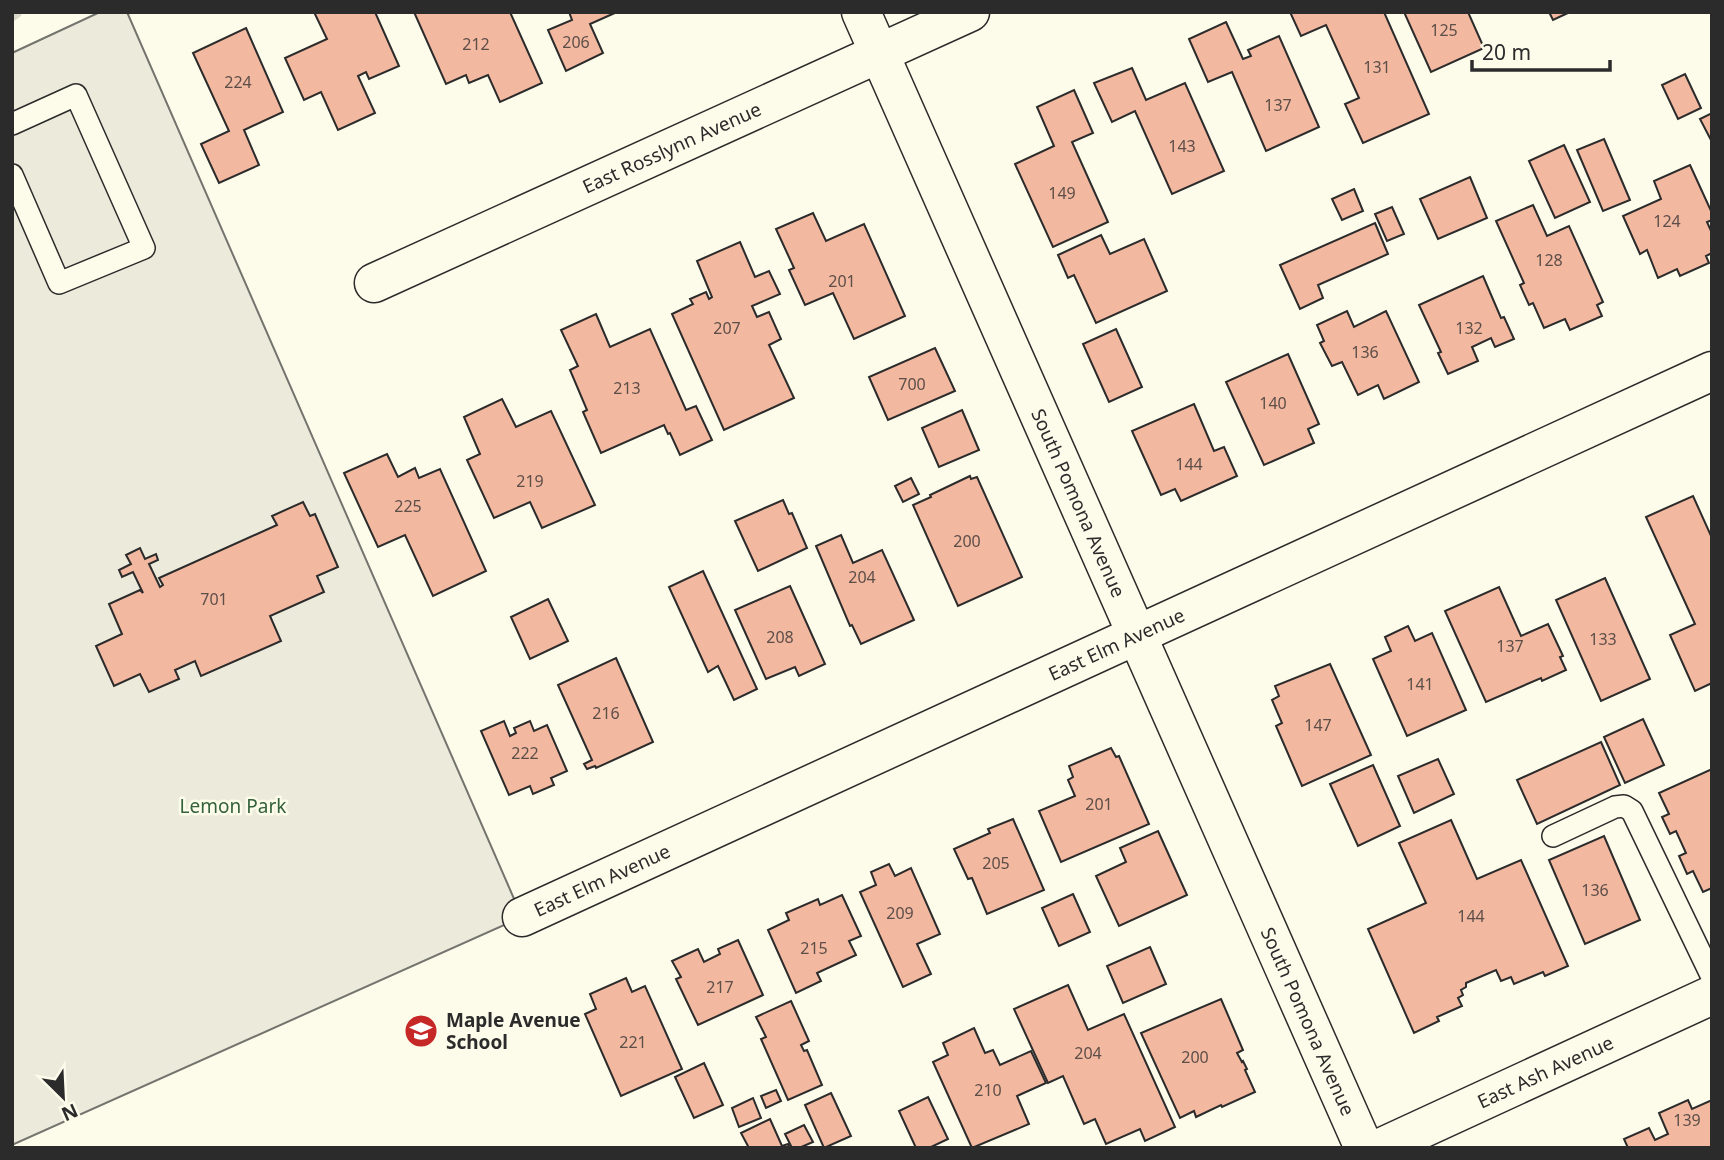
<svg xmlns="http://www.w3.org/2000/svg" width="1724" height="1160" font-family="'Noto Sans',sans-serif">
<style>
.green{fill:#ecebdb;stroke:#74746e;stroke-width:2}
.lines{fill:none;stroke-linecap:round;stroke-linejoin:round}
.stream{stroke:#d8d7c9;stroke-width:14}
.building{fill:#f2b8a0;stroke:#2b2b2b;stroke-width:2}
.service-casing{stroke:#2b2b2b;stroke-width:24}
.minor-casing{stroke:#2b2b2b;stroke-width:41}
.service{stroke:#fdfbea;stroke-width:21}
.minor{stroke:#fdfbea;stroke-width:38}
.labels{text-anchor:middle;stroke-width:5;stroke-linejoin:round;paint-order:stroke}
.number-label{font-size:16px;fill:#5d4e48}
.street-label{font-size:19px;fill:#2b2b2b;stroke:#fdfbea}
.park-label{font-size:19px;fill:#34623c;stroke:#fdfbea}
.poi-label{font-size:19px;font-weight:bold;fill:#2b2b2b;stroke:#fdfbea;text-anchor:start}
</style>
<rect width="100%" height="100%" fill="#fdfbea"/>
<!-- green -->
<polygon class="green" points="100,12 127,12 522,917 12,1145 12,53"/>
<g class="lines">
<!-- stream -->
<polyline class="stream" points="12,14 15,12"/>
</g>
<!-- building -->
<g class="building">
<polygon points="314,12 375,12 399,66 369,79 366,72 358,76 375,113 338,130 321,92 304,100 285,58 327,39"/>
<polygon points="414,12 510,12 542,83 500,102 488,75 469,83 466,75 446,84"/>
<polygon points="569,12 617,12 590,24 603,53 566,71 548,30 572,20"/>
<polygon points="1290,12 1384,12 1429,114 1363,143 1345,104 1359,98 1326,25 1301,36"/>
<polygon points="1404,12 1468,12 1484,48 1431,72"/>
<polygon points="1549,12 1570,12 1553,20"/>
<polygon points="1226,22 1243,59 1251,56 1248,50 1279,36 1319,127 1266,151 1232,72 1208,82 1189,39"/>
<polygon points="246,28 283,112 244,130 259,165 219,183 201,144 229,131 193,53"/>
<polygon points="1132,68 1146,100 1185,83 1224,171 1172,194 1135,111 1112,122 1094,83"/>
<polygon points="1685,74 1701,108 1678,119 1662,85"/>
<polygon points="1074,90 1093,133 1072,142 1108,222 1053,247 1015,164 1054,146 1037,107"/>
<polygon points="1712,113 1712,142 1700,119"/>
<polygon points="1604,139 1630,200 1603,211 1577,150"/>
<polygon points="1564,145 1590,202 1555,218 1529,161"/>
<polygon points="1690,165 1712,213 1712,220 1707,222 1712,233 1712,253 1706,256 1709,263 1680,276 1677,269 1658,278 1647,250 1640,254 1623,216 1661,199 1654,181"/>
<polygon points="1470,177 1487,218 1438,239 1420,199"/>
<polygon points="1354,189 1363,211 1342,220 1332,199"/>
<polygon points="1533,205 1547,236 1569,226 1603,302 1597,305 1602,316 1570,330 1565,319 1544,328 1533,303 1529,305 1520,285 1524,283 1496,221"/>
<polygon points="1392,207 1404,234 1387,241 1375,214"/>
<polygon points="813,213 826,241 864,224 905,316 854,339 833,293 805,305 789,270 794,268 776,229"/>
<polygon points="1375,223 1388,254 1318,285 1323,298 1300,309 1280,265"/>
<polygon points="1101,235 1110,254 1144,239 1167,291 1096,323 1074,275 1068,278 1058,255"/>
<polygon points="740,242 755,277 769,271 780,294 752,306 757,317 769,312 781,339 769,345 794,398 724,430 672,314 693,304 690,299 706,292 709,299 712,297 697,261"/>
<polygon points="1483,276 1501,318 1504,317 1514,339 1495,347 1491,338 1472,347 1478,361 1448,374 1438,353 1441,352 1419,305"/>
<polygon points="1347,311 1354,327 1386,311 1419,382 1384,399 1378,385 1358,395 1342,362 1332,366 1320,343 1324,341 1317,325"/>
<polygon points="596,314 610,347 650,329 686,410 696,406 712,440 680,455 670,433 668,434 664,425 601,453 583,412 587,410 570,370 578,366 561,330"/>
<polygon points="1116,329 1142,387 1109,402 1083,344"/>
<polygon points="935,348 955,391 888,420 869,377"/>
<polygon points="1288,354 1319,424 1308,429 1314,443 1264,465 1226,382"/>
<polygon points="502,399 516,427 551,411 595,505 542,528 530,502 494,518 467,460 480,454 464,417"/>
<polygon points="1194,404 1214,451 1224,447 1237,476 1181,501 1175,489 1161,495 1132,431"/>
<polygon points="962,410 979,450 939,467 922,428"/>
<polygon points="387,454 398,477 415,468 419,478 440,469 486,571 433,596 405,535 378,547 344,473"/>
<polygon points="970,476 971,479 977,477 1022,577 958,606 913,505 931,497 930,495"/>
<polygon points="911,478 919,494 903,502 895,486"/>
<polygon points="1693,496 1712,538 1712,683 1695,691 1670,635 1695,624 1646,517"/>
<polygon points="783,500 789,514 792,513 807,548 758,571 735,521"/>
<polygon points="303,502 310,516 315,514 338,567 317,576 324,592 270,616 281,641 201,676 195,661 175,670 179,679 149,692 140,674 114,686 96,646 122,634 109,604 140,590 143,593 133,572 122,577 119,570 131,564 126,555 140,548 145,559 156,554 158,560 149,564 160,587 163,585 159,578 277,525 272,516"/>
<polygon points="841,535 853,563 882,550 914,620 861,644 852,625 850,626 816,546"/>
<polygon points="703,571 757,689 734,700 718,666 708,672 669,587"/>
<polygon points="1605,578 1650,679 1601,701 1556,600"/>
<polygon points="790,586 825,664 799,676 795,667 766,679 735,610"/>
<polygon points="1499,587 1521,636 1548,624 1563,656 1560,657 1566,670 1542,681 1541,678 1486,702 1445,611"/>
<polygon points="548,599 568,641 530,659 511,617"/>
<polygon points="1408,626 1415,641 1432,633 1466,710 1407,736 1373,659 1391,651 1385,637"/>
<polygon points="616,658 653,742 596,768 595,766 587,769 584,764 592,760 558,685"/>
<polygon points="1330,664 1371,755 1302,786 1276,726 1282,723 1272,700 1279,696 1275,686"/>
<polygon points="1643,719 1664,765 1625,783 1604,737"/>
<polygon points="504,721 510,736 516,733 514,728 530,721 534,731 547,725 567,771 551,778 554,785 533,794 530,786 509,795 481,731"/>
<polygon points="1601,742 1620,785 1537,824 1517,780"/>
<polygon points="1111,748 1116,757 1119,756 1149,824 1061,862 1039,811 1075,796 1068,780 1073,777 1069,766"/>
<polygon points="1438,759 1454,794 1414,813 1398,776"/>
<polygon points="1373,765 1400,826 1358,846 1330,784"/>
<polygon points="1712,769 1712,888 1703,892 1693,871 1687,874 1679,856 1686,853 1676,831 1670,834 1662,817 1669,814 1659,793"/>
<polygon points="1013,819 1044,890 987,914 972,878 968,879 954,849 990,833 988,829"/>
<polygon points="1451,820 1477,879 1521,860 1568,966 1545,976 1543,972 1514,984 1511,977 1501,981 1496,970 1466,983 1466,987 1461,990 1463,995 1458,998 1462,1006 1437,1017 1439,1021 1414,1033 1368,929 1426,903 1399,843"/>
<polygon points="1158,831 1187,895 1119,926 1096,876 1126,862 1120,848"/>
<polygon points="1604,836 1640,920 1585,944 1549,860"/>
<polygon points="889,864 895,876 911,868 940,934 917,944 931,974 903,987 860,892 876,885 871,872"/>
<polygon points="1073,894 1090,932 1059,946 1042,908"/>
<polygon points="842,895 861,936 849,941 856,955 817,973 821,981 796,993 768,930 789,920 786,913 818,899 820,905"/>
<polygon points="738,940 763,995 698,1025 676,979 681,977 672,961 698,949 704,962 720,954 718,949"/>
<polygon points="1150,947 1166,984 1123,1003 1107,966"/>
<polygon points="626,978 632,992 645,986 682,1069 621,1096 585,1014 596,1009 590,994"/>
<polygon points="1068,985 1088,1030 1124,1014 1175,1127 1145,1141 1140,1129 1106,1144 1095,1119 1084,1124 1063,1076 1048,1083 1014,1009"/>
<polygon points="1221,999 1243,1050 1237,1053 1242,1062 1243,1061 1247,1069 1245,1070 1255,1092 1222,1107 1221,1105 1196,1117 1194,1111 1180,1118 1141,1033"/>
<polygon points="791,1001 809,1041 801,1045 804,1051 807,1050 822,1085 788,1100 761,1039 766,1037 756,1017"/>
<polygon points="974,1028 985,1053 993,1050 1000,1065 1031,1051 1046,1083 1017,1096 1029,1124 972,1148 933,1062 948,1055 943,1043"/>
<polygon points="704,1063 723,1105 694,1118 675,1077"/>
<polygon points="776,1090 781,1101 766,1108 761,1096"/>
<polygon points="831,1093 851,1136 824,1148 805,1105"/>
<polygon points="928,1097 948,1139 929,1148 916,1148 899,1111"/>
<polygon points="753,1098 761,1118 739,1127 732,1108"/>
<polygon points="1688,1100 1692,1109 1712,1100 1712,1148 1628,1148 1624,1139 1649,1128 1655,1140 1668,1134 1659,1113"/>
<polygon points="770,1119 782,1146 788,1144 790,1148 749,1148 741,1133"/>
<polygon points="804,1125 813,1142 799,1148 792,1148 785,1134"/>
</g>
<g class="lines">
<defs>
<g id="service">
<polyline points="12,124 76,95 144,248 59,283 12,175"/>
<polyline points="1553,836 1615,807 1624,806 1632,811 1712,977"/>
</g>
<g id="minor">
<path id="s1" d="M861,12L1364,1148"/>
<path id="s2" d="M374,283L970,12"/>
<path id="s3" d="M522,917L1712,371"/>
<path id="s4" d="M1380,1148L1712,995"/>
</g>
</defs>
<!-- service casing -->
<use href="#service" class="service-casing"/>
<!-- minor casing -->
<use href="#minor" class="minor-casing"/>
<!-- service -->
<use href="#service" class="service"/>
<!-- minor -->
<use href="#minor" class="minor"/>
</g>
<!-- icons -->
<defs>
<symbol id="school-disc" viewBox="-11 -11 22 22"><circle r="9.5" fill="#c62828" stroke="#fdfbea"/><path d="M0-5L7-2L0 1L-7-2ZM-4 1L0 2.5L4 1V4Q0 6-4 4Z" fill="#fff"/></symbol>
</defs>
<g fill-rule="evenodd">
<use href="#school-disc" x="402" y="1012" width="38" height="38"/>
</g>
<g class="labels">
<!-- number labels -->
<g class="number-label">
<text x="1444" y="36">125</text>
<text x="576" y="48">206</text>
<text x="476" y="50">212</text>
<text x="1377" y="73">131</text>
<text x="238" y="88">224</text>
<text x="1278" y="111">137</text>
<text x="1182" y="152">143</text>
<text x="1062" y="199">149</text>
<text x="1667" y="227">124</text>
<text x="1549" y="266">128</text>
<text x="842" y="287">201</text>
<text x="727" y="334">207</text>
<text x="1469" y="334">132</text>
<text x="1365" y="358">136</text>
<text x="912" y="390">700</text>
<text x="627" y="394">213</text>
<text x="1273" y="409">140</text>
<text x="1189" y="470">144</text>
<text x="530" y="487">219</text>
<text x="408" y="512">225</text>
<text x="967" y="547">200</text>
<text x="862" y="583">204</text>
<text x="214" y="605">701</text>
<text x="780" y="643">208</text>
<text x="1603" y="645">133</text>
<text x="1510" y="652">137</text>
<text x="1420" y="690">141</text>
<text x="606" y="719">216</text>
<text x="1318" y="731">147</text>
<text x="525" y="759">222</text>
<text x="1099" y="810">201</text>
<text x="996" y="869">205</text>
<text x="1595" y="896">136</text>
<text x="900" y="919">209</text>
<text x="1471" y="922">144</text>
<text x="814" y="954">215</text>
<text x="720" y="993">217</text>
<text x="633" y="1048">221</text>
<text x="1088" y="1059">204</text>
<text x="1195" y="1063">200</text>
<text x="988" y="1096">210</text>
<text x="1687" y="1126">139</text>
</g>
<!-- street labels -->
<g class="street-label">
<text dy="7" stroke="none"><textPath href="#s2" startOffset="327">East Rosslynn Avenue</textPath></text>
<text dy="7" stroke="none"><textPath href="#s1" startOffset="537">South Pomona Avenue</textPath></text>
<text dy="7" stroke="none"><textPath href="#s3" startOffset="654">East Elm Avenue</textPath></text>
<text dy="7" stroke="none"><textPath href="#s3" startOffset="88">East Elm Avenue</textPath></text>
<text dy="7" stroke="none"><textPath href="#s1" startOffset="1104">South Pomona Avenue</textPath></text>
<text dy="7" stroke="none"><textPath href="#s4" startOffset="182">East Ash Avenue</textPath></text>
</g>
<!-- park labels -->
<g class="park-label">
<text x="233" y="813">Lemon Park</text>
</g>
<!-- poi labels -->
<g class="poi-label">
<text x="446" y="1027">Maple Avenue<tspan x="446" dy="22">School</tspan></text>
</g>
</g>
<!-- border -->
<rect width="1724" height="1160" fill="none" stroke="#2b2b2b" stroke-width="28"/>
<!-- north arrow -->
<g transform="translate(63 1097) rotate(156)" stroke="#fdfbea" stroke-width="5" paint-order="stroke">
<path d="M0-5L12 26L0 18L-12 26Z" fill="#2b2b2b"/>
<text y="-10" font-size="19" font-weight="bold" text-anchor="middle" fill="#2b2b2b">N</text>
</g>
<!-- scale -->
<path d="M1472 60v10h138v-10" fill="none" stroke="#2b2b2b" stroke-width="3.5"/>
<text x="1482" y="60" font-size="21" fill="#2b2b2b" stroke="#fdfbea" stroke-width="5" paint-order="stroke">20 m</text>
</svg>
